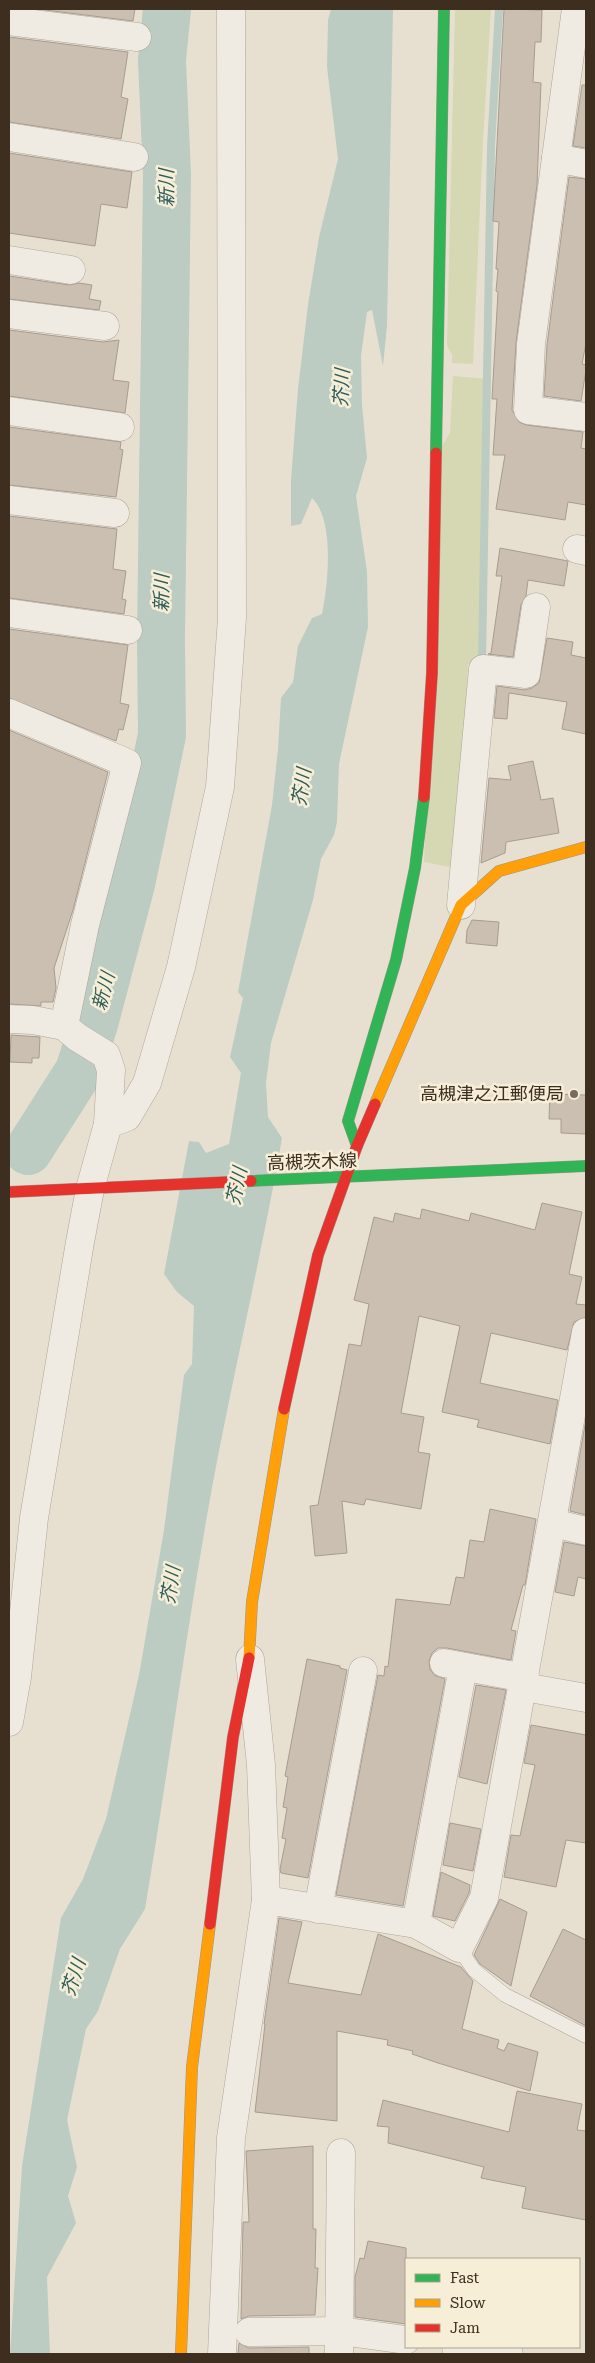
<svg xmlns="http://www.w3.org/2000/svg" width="595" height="2363" viewBox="0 0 595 2363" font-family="'Roboto Serif','Noto Sans JP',serif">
<rect width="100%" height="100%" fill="#e7e0d1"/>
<g fill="#d6d7b3">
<path d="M455,9H491L483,139L473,364L452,363V355L447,345Z"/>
<path d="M453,376L487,379L479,662L468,664L463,781L455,868L424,862L442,446L450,433Z"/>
</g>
<path fill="#bcccc2" d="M331,9H393L387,326L383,366L372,310L367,312L361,356L362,405L367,458L356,496L367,572L368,627L339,764L337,822L334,835L321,859L313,900L271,1043L266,1083L268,1117L282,1138C260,1265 229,1390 207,1516C184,1647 167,1779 145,1909L120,1949L98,2011L86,2029L67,2120L77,2167L68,2196L76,2223L47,2277L50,2354H10L22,2166L61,1918L83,1879L106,1819L139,1675L164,1530L184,1375L192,1364L194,1306L177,1292L164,1274L189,1141L199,1142L206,1153L229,1144L241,1073L230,1057L243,998L238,992L272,805L278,749L281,698L293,682L298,646L312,618L322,614C328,585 335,520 312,498L301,524L291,526V480L298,389L308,305L319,237L338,159L327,67L328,20Z"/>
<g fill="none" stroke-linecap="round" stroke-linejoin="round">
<path stroke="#bcccc2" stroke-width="8" d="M482,662L491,146L499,9"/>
<path stroke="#bcccc2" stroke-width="48" d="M28,1151L79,1071L94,1024L131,884L162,735L161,639L167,175L162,60L167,9"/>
</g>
<g fill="#cbbfb2" stroke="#a89c90">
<path d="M37,9H135L133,21Z"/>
<path d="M504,9L542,10L541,42H535L533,82L541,83L537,185L516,342L512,410L519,422L526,425L583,432L581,448L586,449V505L568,502L565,520L496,509L505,455H493L497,399H492L498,292L496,291L498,269H496L499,222L493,221Z"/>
<path d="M9,37L128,52L121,97L128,99L121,139L9,122Z"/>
<path d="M582,85H586V148L573,146Z"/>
<path d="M9,153L132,172L127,208L101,204L95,246L9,233Z"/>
<path d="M569,177L586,179V343L582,364L586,365V370L581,401L544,396L547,345Z"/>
<path d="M9,276L69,285L79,283L92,285L89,299L101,301L99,310L9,299Z"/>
<path d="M9,330L103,342L119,340L113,380L129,382L125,413L9,396Z"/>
<path d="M9,427L121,442L120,449L123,450L116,497L9,485Z"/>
<path d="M9,516L117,529L113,569L126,571L122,599L126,600L124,614L9,598Z"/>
<path d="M500,548L568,561L564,586L528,580L526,596L521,605L513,657L488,654L491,653L502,576H496Z"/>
<path d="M9,629L128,645L120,703L129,705L123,730L119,729L116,741L9,698Z"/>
<path d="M547,638L573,642L571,655L586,658V734L562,729L567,702L509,693L507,719L494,718L497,686L525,690L532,688L539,683Z"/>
<path d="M9,730L108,772L73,910L54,968L56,988L53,1002H41V1006L9,1004Z"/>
<path d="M533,761L541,800L553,798L559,833L506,842L505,853L481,863L489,778L511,780L508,766Z"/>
<path d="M472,920L499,922L497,946L466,943L467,930Z"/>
<path d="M11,1035L40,1037L39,1058H32V1063L10,1062Z"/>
<path d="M550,1094L586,1095V1134L561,1133V1119H549Z"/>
<path d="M542,1203L582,1212L569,1274L582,1277L576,1304L586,1305V1317L574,1322L567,1350L491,1333L480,1383L558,1400L550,1444L477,1427L479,1420L442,1412L460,1326L419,1316L401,1413L424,1417L418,1452L430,1454L421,1509L366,1499L364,1505L342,1501L347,1553L315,1556L310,1506L318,1505L349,1344L361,1346L369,1304L354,1300L374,1217L393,1222L395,1213L420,1219L422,1209L469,1221L471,1213L535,1230Z"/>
<path d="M586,1419V1515L570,1511Z"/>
<path d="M490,1509L536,1519L525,1585H523L511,1630L516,1631L511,1660L447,1648H438L432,1653L429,1661L430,1669L434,1675L445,1679L403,1906L336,1895L378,1675L384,1676L385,1666L388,1667L396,1599L450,1605L456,1577L464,1578L470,1540L484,1542Z"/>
<path d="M564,1542L586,1546V1579L578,1577L574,1596L555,1592Z"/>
<path d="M307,1659L340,1666V1668L347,1670L308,1878L281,1873L280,1869L286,1839L282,1838L287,1808L283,1807L288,1777L285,1776Z"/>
<path d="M476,1685L506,1690L487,1784L459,1777Z"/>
<path d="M531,1725L586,1735V1843L566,1840L556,1887L504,1877L511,1835L520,1836L535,1765L524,1763Z"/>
<path d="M450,1823L481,1829L473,1871L443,1865Z"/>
<path d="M441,1872L470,1885L469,1893L455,1921L433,1916Z"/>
<path d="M500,1899L527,1912L511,1986L480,1964L474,1955Z"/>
<path d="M279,1918L302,1922L288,1983L361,1995L378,1934L461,1967L473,1981L462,2029L499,2040L497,2048L504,2051L508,2043L538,2052L530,2091L438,2063L412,2054L413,2051L387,2045L388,2040L337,2031V2121L255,2112L265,2024H264Z"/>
<path d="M563,1929L586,1940V2026L530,1996Z"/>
<path d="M517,2091L582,2104L577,2130L586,2131V2220L522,2208L526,2187L481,2178L484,2167L388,2143L389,2127L377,2126L383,2100L509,2132Z"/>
<path d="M313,2146V2229H316L315,2268H318L315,2315L249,2316L241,2319L243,2222H249L246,2151Z"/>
<path d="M368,2241L406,2248V2324L355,2317V2277L360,2258L364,2259Z"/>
<path d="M239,2343L249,2348L309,2347V2354H238Z"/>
</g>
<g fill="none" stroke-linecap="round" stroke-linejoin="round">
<defs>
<path id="lane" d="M459,1948L474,1970L505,1995L586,2036"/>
<g id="street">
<path d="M576,9L531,344L528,410L586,417"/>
<path d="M9,21L137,37"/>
<path d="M9,137L134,157"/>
<path d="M556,158L586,164"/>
<path d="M9,260L71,270"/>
<path d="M9,314L105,326"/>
<path d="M9,411L120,427"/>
<path d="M9,500L115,513"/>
<path d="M577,549L586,551"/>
<path d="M9,613L128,630"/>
<path d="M9,713L127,763L85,925L64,1026"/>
<path d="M461,905L483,669L526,674L536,607"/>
<path d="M9,1019L33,1020L64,1026L77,1037L106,1055L111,1070L108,1124L90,1189L80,1242L34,1518L17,1677L9,1722"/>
<path d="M108,1124L127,1117L147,1083L181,967L220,787L232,618L231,9"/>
<path d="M553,1523L586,1531"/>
<path d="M444,1663L525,1678"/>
<path d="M524,1687L586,1698"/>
<path d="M266,1900L416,1924L459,1948L484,1898L586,1332"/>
<path d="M318,1909L363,1671"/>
<path d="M416,1924L463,1667"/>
<path d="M249,2332L341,2331L406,2340"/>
<path d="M456,2347L509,2354"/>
<path d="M222,2354L231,2138L266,1900L261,1765L250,1659"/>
<path d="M339,2354L341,2153"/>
</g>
<g id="fast">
<path d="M436,453L444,9"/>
<path d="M357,1146L348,1121L396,960L415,868L424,797"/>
<path d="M251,1181L586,1166"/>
</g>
<g id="slow">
<path d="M375,1104L461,905L499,871L586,847"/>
<path d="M249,1658L252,1602L284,1409"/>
<path d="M181,2354L192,2067L210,1924"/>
</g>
<g id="jam">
<path d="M424,797L432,673L436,453"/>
<path d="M9,1192L251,1181"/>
<path d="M284,1409L318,1255L357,1146L375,1104"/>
<path d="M210,1924L233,1737L249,1658"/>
</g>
</defs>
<use href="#lane" stroke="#ada599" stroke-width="15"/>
<use href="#street" stroke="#ada599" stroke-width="29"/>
<use href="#fast" stroke="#9c958a" stroke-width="12"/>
<use href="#slow" stroke="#9c958a" stroke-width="12"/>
<use href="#jam" stroke="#9c958a" stroke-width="12"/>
<use href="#lane" stroke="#efebe3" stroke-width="14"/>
<use href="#street" stroke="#efebe3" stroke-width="28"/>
<use href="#fast" stroke="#30b455" stroke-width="11"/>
<use href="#slow" stroke="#ff9f0a" stroke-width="11"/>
<use href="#jam" stroke="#e5322d" stroke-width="11"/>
</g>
<circle fill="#786c5e" stroke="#f7eed8" stroke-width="2" cx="574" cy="1094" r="5"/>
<g text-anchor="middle" stroke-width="5" stroke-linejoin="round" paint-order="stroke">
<g font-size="18" fill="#3d2e20" stroke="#f7eed8" text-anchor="end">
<text x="564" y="1100">高槻津之江郵便局</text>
</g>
<g font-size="18" fill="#3d2e20" stroke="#f7eed8">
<text transform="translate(312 1162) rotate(-2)" y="6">高槻茨木線</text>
</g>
<g font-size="19" font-style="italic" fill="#2f5d5a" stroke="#f7eed8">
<text transform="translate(166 188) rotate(-90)" y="7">新川</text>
<text transform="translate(341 388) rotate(-87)" y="7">芥川</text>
<text transform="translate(161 593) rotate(-89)" y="7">新川</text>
<text transform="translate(301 787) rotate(-82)" y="7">芥川</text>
<text transform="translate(103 991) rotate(-75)" y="7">新川</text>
<text transform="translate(236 1186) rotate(-78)" y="7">芥川</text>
<text transform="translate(170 1585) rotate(-81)" y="7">芥川</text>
<text transform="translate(73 1977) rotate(-72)" y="7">芥川</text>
</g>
</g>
<rect width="595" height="2363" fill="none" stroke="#3d2e20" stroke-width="20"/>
<rect x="405" y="2258" width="175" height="90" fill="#f7eed8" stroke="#ada18e"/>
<rect x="415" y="2274" width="25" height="8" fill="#30b455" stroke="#ada18e"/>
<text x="450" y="2283" font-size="15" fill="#3d2e20">Fast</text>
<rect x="415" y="2299" width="25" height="8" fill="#ff9f0a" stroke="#ada18e"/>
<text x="450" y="2308" font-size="15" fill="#3d2e20">Slow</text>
<rect x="415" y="2324" width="25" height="8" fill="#e5322d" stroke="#ada18e"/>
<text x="450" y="2333" font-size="15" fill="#3d2e20">Jam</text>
</svg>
